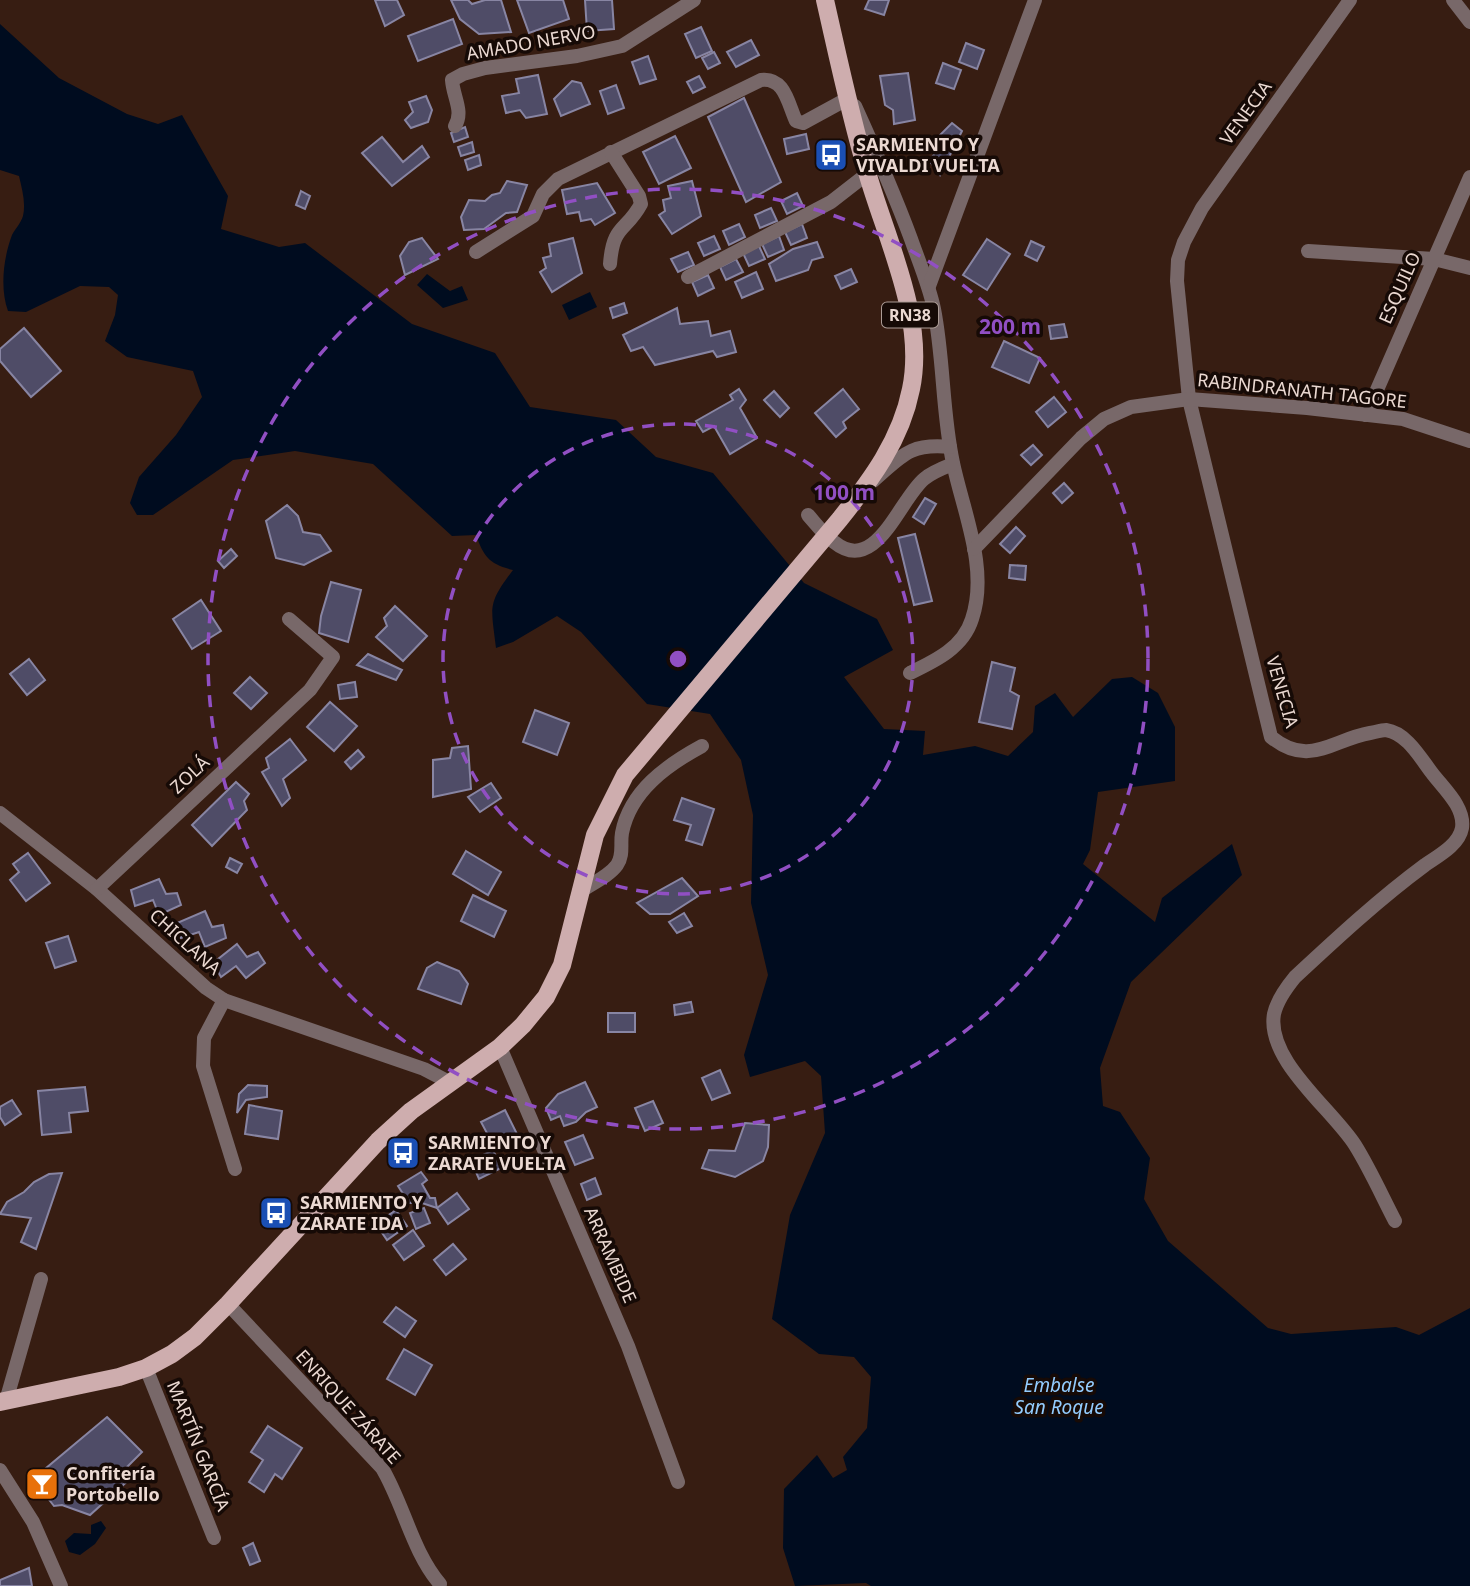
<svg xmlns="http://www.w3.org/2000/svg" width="1470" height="1586" viewBox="0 0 1470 1586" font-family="'Noto Sans',sans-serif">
<rect width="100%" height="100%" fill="#371d12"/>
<g fill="#000c1f">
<path d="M0,24L59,78L127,114L158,124L182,115L228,196L221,229L279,247L305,243L412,324L495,353L530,407L616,420L656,457L713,473L804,583L877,619L893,650L844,677L884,729L925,731L923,755L975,746L1008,756L1033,732L1035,706L1055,693L1073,717L1112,679L1132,677L1158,693L1175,727V781L1098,792L1090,850L1083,864L1155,922L1162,898L1232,844L1242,875L1131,982L1100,1068L1103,1106L1120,1112L1150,1158L1144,1199L1168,1241L1268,1328L1291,1334L1396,1327L1419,1335L1470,1308V1586H871L866,1583L795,1586L783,1548L784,1489L817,1455L833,1478L847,1470L843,1457L867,1428L871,1377L854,1357L819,1354L772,1319L790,1215L825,1133L821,1076L805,1061L750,1077L744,1055L768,975L751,903L753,815L741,760L710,714L647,704L581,632L557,616L513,642L496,648C491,606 487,604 513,570C489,564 484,557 476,535L452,536L373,464L295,451L233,460L153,515H137L130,503L139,477L176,435L202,397L193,371L127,357L105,341L115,315L118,295L109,287L80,286L26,312L8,311C0,289 3,259 12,235C15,229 21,223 23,216C26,203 22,189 19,176L0,170Z"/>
<path d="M427,274L450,291L462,286L468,300L443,308L417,285Z"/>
<path d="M590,292L597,307L569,320L562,305Z"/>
<path d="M101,1521L106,1528L95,1544L80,1555L69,1552L65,1541L74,1533L91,1534V1525Z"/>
</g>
<g fill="#4f4c67" stroke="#8885a3" stroke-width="2">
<path d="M375,0H397L404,15L385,26Z"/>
<path d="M451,0H468L472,4L485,0H501L511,32L479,34L460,19Z"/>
<path d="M517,0H563L569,19L529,33Z"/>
<path d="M585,0H612L614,29L587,31Z"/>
<path d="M869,0H889L884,15L865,9Z"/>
<path d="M453,19L462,44L418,61L408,36Z"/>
<path d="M701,27L712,51L696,58L685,34Z"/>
<path d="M751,40L759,55L736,67L727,52Z"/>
<path d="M966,43L984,50L977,69L959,62Z"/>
<path d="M714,52L720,63L708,69L702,58Z"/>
<path d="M648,56L656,79L640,84L632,62Z"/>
<path d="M943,63L961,70L954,89L936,83Z"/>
<path d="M908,73L915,120L894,124L893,110L885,105L880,76Z"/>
<path d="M538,75L547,114L526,118L520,110L506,113L502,96L519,93L516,79Z"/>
<path d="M699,76L705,87L693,93L687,82Z"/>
<path d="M572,81L581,83L590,104L561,116L554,99Z"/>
<path d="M616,85L624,108L608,114L600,91Z"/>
<path d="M426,96L432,110L428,122L411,128L405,120L413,112L409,102Z"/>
<path d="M744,98L781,182L746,202L708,117Z"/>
<path d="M952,123L962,131L940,175L929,160L934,155L932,143Z"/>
<path d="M465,127L468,137L454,142L451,133Z"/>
<path d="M806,134L809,149L787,154L784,139Z"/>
<path d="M675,136L691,168L659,184L643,152Z"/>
<path d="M382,137L403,162L422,146L429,157L392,186L362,153Z"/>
<path d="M472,142L474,152L461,156L458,147Z"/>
<path d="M479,155L481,165L468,170L465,160Z"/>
<path d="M507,181L527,185L517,212L506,213L484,229L464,230L461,217L469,200L485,201L492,195L500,193Z"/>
<path d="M692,181L701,216L672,234L659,215L665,211L663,200L671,198L668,186Z"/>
<path d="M597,183L615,213L595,225L591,219L581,221L579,212L567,214L562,190Z"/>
<path d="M301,191L310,196L305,209L296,205Z"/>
<path d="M797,193L803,206L787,214L781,201Z"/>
<path d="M771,208L777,221L760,228L755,215Z"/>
<path d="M739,224L745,237L729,245L723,231Z"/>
<path d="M802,224L807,238L791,245L785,232Z"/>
<path d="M714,236L720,249L704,256L698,243Z"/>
<path d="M779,236L784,250L768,257L762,244Z"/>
<path d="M422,238L438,259L405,275L400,256L409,242Z"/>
<path d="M573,238L582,273L552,292L540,272L546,268L543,258L551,256L549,244Z"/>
<path d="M987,239L1010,254L987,290L963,275Z"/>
<path d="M1031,241L1044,247L1037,261L1025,255Z"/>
<path d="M817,242L823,257L812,260L808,270L776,281L769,264L793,249Z"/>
<path d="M759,246L765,259L749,266L743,253Z"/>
<path d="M688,252L694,265L678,272L671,259Z"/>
<path d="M736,259L743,272L726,280L720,267Z"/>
<path d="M851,269L857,282L841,289L835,276Z"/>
<path d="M756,272L763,289L742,298L735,282Z"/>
<path d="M708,275L714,288L698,296L692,282Z"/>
<path d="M624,303L627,313L613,318L610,308Z"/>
<path d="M677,308L680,324L708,321L711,336L730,331L736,352L717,357L713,351L655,365L643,347L631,351L623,335Z"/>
<path d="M1064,324L1067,337L1051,339L1049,326Z"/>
<path d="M24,328L61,371L31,397L0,361V349Z"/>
<path d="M1004,341L1040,358L1029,383L992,367Z"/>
<path d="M739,389L746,400L740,408L757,438L730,454L714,426L703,432L696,421L733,400L730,395Z"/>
<path d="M843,389L859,409L843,422L846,428L836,437L815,413Z"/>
<path d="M774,391L789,408L780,417L764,400Z"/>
<path d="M1054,397L1066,412L1048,427L1036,412Z"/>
<path d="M1033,445L1042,455L1031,465L1021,455Z"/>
<path d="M1064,483L1073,493L1062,503L1053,493Z"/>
<path d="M925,498L936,504L924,524L913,517Z"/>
<path d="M287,505L298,516L303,532L320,535L331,551L304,565L276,558L266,521Z"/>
<path d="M1016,527L1025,536L1010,553L1000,544Z"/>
<path d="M915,534L932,601L914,605L898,538Z"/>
<path d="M231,549L237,556L224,568L218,561Z"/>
<path d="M1010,565L1026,566L1025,580L1009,578Z"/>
<path d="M331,582L361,590L348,642L319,633L321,616Z"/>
<path d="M201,600L221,631L192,649L173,619Z"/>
<path d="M395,606L427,636L403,661L376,637L387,626L384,618Z"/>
<path d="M368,654L402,670L396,680L357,665Z"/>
<path d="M29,659L45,680L27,695L10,674Z"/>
<path d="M992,662L1015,668L1010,691L1019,696L1012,729L979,722Z"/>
<path d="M250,677L267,693L251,709L234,693Z"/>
<path d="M355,682L357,697L340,699L338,685Z"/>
<path d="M330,702L357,726L334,751L307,727Z"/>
<path d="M535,710L569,723L557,755L523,742Z"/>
<path d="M290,739L306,760L283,779L290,798L282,806L262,772L269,768L266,758Z"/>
<path d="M468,746L471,789L433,797V760L450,758L452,748Z"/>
<path d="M358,750L364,757L351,769L345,762Z"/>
<path d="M236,782L249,794L244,801L247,810L212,846L192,825Z"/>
<path d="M491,783L501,798L480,812L468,797Z"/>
<path d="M682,798L714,809L702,845L686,840L691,825L674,820Z"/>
<path d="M466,851L501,872L488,895L453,874Z"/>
<path d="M28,853L50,883L26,901L10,880L19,872L13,864Z"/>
<path d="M230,858L242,864L237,873L226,867Z"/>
<path d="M682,878L698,896L670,914H650L637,903Z"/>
<path d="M159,879L166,894L177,893L181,905L159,915L153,900L135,906L131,890Z"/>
<path d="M473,895L506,911L494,937L461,921Z"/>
<path d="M205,911L212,927L223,925L226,938L205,947L199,932L181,938L177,923Z"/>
<path d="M684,913L692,926L677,933L669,922Z"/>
<path d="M68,936L76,961L55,968L46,943Z"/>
<path d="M237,944L247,957L258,952L265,963L246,978L236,966L221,977L213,963Z"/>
<path d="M437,962L459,971L468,984L461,1004L418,989L427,968Z"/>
<path d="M691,1002L693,1012L675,1015L674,1005Z"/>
<rect x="608" y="1013" width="27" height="19"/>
<path d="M720,1070L730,1093L712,1100L702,1078Z"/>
<path d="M585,1082L597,1107L586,1112L576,1122L564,1126L560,1116L551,1120L546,1108L558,1094Z"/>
<path d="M248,1085L267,1086V1097L246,1100L237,1113L239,1094Z"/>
<path d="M85,1087L88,1111L69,1113L71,1132L42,1135L38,1091Z"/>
<path d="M12,1100L21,1114L5,1125L0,1117V1107Z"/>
<path d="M653,1101L663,1123L645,1131L635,1108Z"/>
<path d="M249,1105L282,1111L278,1139L245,1134Z"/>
<path d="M505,1110L519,1138L496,1150L481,1122Z"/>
<path d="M745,1123L769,1125L768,1147L763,1161L735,1177L702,1168L709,1150L735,1151Z"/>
<path d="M583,1135L593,1158L575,1165L565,1142Z"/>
<path d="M493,1150L501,1168L479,1179L471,1161Z"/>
<path d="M421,1172L427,1180L422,1184L430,1198H435L437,1208L422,1203H409L398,1186Z"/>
<path d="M62,1173L36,1249L21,1242L31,1218L0,1214L7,1202L24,1192L34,1182L49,1174Z"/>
<path d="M595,1178L601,1194L587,1200L581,1184Z"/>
<path d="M457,1193L469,1209L448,1224L437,1208Z"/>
<path d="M424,1208L430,1223L416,1229L410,1213Z"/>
<path d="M396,1210L407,1226L387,1240L376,1224Z"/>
<path d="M413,1230L424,1246L404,1260L393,1245Z"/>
<path d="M453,1244L466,1259L446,1275L434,1260Z"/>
<path d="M396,1307L416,1321L405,1337L384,1322Z"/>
<path d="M404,1349L432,1365L415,1395L387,1379Z"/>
<path d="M107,1417L142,1452L127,1467L132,1477L90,1515L62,1505L54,1506L33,1479Z"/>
<path d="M268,1426L302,1448L282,1479L275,1474L264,1492L249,1482L263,1460L251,1452Z"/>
<path d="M253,1543L260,1561L250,1565L243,1548Z"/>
<path d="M29,1568L32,1586H0V1580Z"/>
</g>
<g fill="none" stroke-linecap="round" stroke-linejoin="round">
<g stroke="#786869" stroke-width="14">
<path d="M1350,0L1202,208L1184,242L1178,260L1177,281L1189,399L1271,737C1309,768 1331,740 1370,733C1375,732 1382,730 1386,730C1407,733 1421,759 1432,773C1444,789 1465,807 1462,828C1459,845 1438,856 1425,865C1379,899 1337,938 1295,977C1286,988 1277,1000 1274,1014C1266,1060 1332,1109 1355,1145C1370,1169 1382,1196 1395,1221"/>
<path d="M1453,0L1470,22"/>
<path d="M855,106C875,150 894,193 911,239C919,262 929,285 934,309C944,360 942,412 953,463C963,511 989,569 972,619C963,648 935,661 910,673"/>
<path d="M455,126C464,111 453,97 452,80L463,74L485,68L577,56L622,46L694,0"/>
<path d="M1308,251L1434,259L1470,268"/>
<path d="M476,252L533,216L543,194L558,179L761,80C785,77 788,104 796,121L803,123L847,99"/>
<path d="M610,264C613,224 626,232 641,204L639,196L611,152"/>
<path d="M688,277L831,202L867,174"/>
<path d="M929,286L1035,0"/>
<path d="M1366,415L1470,177"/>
<path d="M873,481C902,456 909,443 950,447"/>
<path d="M808,515C816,524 824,535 834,542C876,576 899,500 924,479C932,472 943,468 953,464"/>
<path d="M974,549L1081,438L1104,419L1131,407L1189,399L1307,408L1403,419L1470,441"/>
<path d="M0,813L97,889L206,988L224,1000L424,1069L449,1082"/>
<path d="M97,889L310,690L333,657L289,619"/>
<path d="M581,891C593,883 609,876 617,865C624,855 620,844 622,833C630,791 667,765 702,746"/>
<path d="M224,1000L204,1038L203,1066L235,1169"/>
<path d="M500,1047L628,1346L678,1482"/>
<path d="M228,1304L382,1468C404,1505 412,1551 440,1584"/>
<path d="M146,1368L214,1538"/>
<path d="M6,1401L41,1279"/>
<path d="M0,1470L33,1522L61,1586"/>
</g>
<path stroke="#ceadae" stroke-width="18" d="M0,1402L119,1377L146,1368L172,1354L195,1337L228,1304L378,1141L411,1111L500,1047L523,1025L546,997L562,965L595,835L625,775L840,519C871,480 901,440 911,389C926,318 886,239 867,172C850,115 838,57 825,0"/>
</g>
<g fill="none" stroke="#914fc3" stroke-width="3.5" stroke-dasharray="12 9">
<circle cx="678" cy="659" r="235"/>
<circle cx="678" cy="659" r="470"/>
</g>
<defs>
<symbol id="bus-square" viewBox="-11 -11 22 22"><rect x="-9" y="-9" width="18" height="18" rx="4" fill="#1a4fb4" stroke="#160a06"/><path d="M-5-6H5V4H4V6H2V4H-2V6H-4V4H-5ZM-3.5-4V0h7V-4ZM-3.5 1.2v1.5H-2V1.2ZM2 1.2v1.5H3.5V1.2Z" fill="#fff"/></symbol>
<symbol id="bar-square" viewBox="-11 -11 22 22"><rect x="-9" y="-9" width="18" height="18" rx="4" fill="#e8710a" stroke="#160a06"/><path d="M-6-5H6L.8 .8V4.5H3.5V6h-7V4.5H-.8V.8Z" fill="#fff"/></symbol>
</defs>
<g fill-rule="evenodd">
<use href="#bus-square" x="812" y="136" width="38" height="38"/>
<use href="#bus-square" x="384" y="1134" width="38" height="38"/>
<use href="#bus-square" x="257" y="1194" width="38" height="38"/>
<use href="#bar-square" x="23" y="1465" width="38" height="38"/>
</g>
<g text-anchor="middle" stroke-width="7" stroke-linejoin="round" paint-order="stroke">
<rect fill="#160a06" stroke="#ab9b95" stroke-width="2" x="882" y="302.5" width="56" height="25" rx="5"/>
<g font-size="16" font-weight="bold" fill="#ebd9d2">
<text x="910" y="321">RN38</text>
</g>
<g font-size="18" fill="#ebd9d2" stroke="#160a06">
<text transform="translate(531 43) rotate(-10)" y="6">AMADO NERVO</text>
<text transform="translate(1246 113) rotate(-54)" y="6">VENECIA</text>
<text transform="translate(1400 288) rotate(-66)" y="6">ESQUILO</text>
<text transform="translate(1302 391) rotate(6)" y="6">RABINDRANATH TAGORE</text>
<text transform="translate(1282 692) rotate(74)" y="6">VENECIA</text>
<text transform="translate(190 775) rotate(-43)" y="6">ZOLÁ</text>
<text transform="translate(185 942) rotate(42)" y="6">CHICLANA</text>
<text transform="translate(610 1255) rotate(66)" y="6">ARRAMBIDE</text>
<text transform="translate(348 1407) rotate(48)" y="6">ENRIQUE ZÁRATE</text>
<text transform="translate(198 1446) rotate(68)" y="6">MARTÍN GARCÍA</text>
</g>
<g font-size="18" font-weight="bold" fill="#ebd9d2" stroke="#160a06" text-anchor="start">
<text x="856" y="151">SARMIENTO Y<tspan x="856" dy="21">VIVALDI VUELTA</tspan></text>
<text x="428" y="1149">SARMIENTO Y<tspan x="428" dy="21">ZARATE VUELTA</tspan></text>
<text x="300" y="1209">SARMIENTO Y<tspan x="300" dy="21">ZARATE IDA</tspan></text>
<text x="66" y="1480">Confitería<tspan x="66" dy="21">Portobello</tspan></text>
</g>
<g font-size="19" font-style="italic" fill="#93ccfe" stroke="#160a06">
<text x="1059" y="1392">Embalse<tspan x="1059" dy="22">San Roque</tspan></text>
</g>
</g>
<circle cx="678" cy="659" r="10" fill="#914fc3" stroke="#160a06" stroke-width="3.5"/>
<g font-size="21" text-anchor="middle" font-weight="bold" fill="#914fc3" stroke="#160a06" stroke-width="7" stroke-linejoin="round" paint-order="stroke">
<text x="1010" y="334">200 m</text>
<text x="844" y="500">100 m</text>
</g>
</svg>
